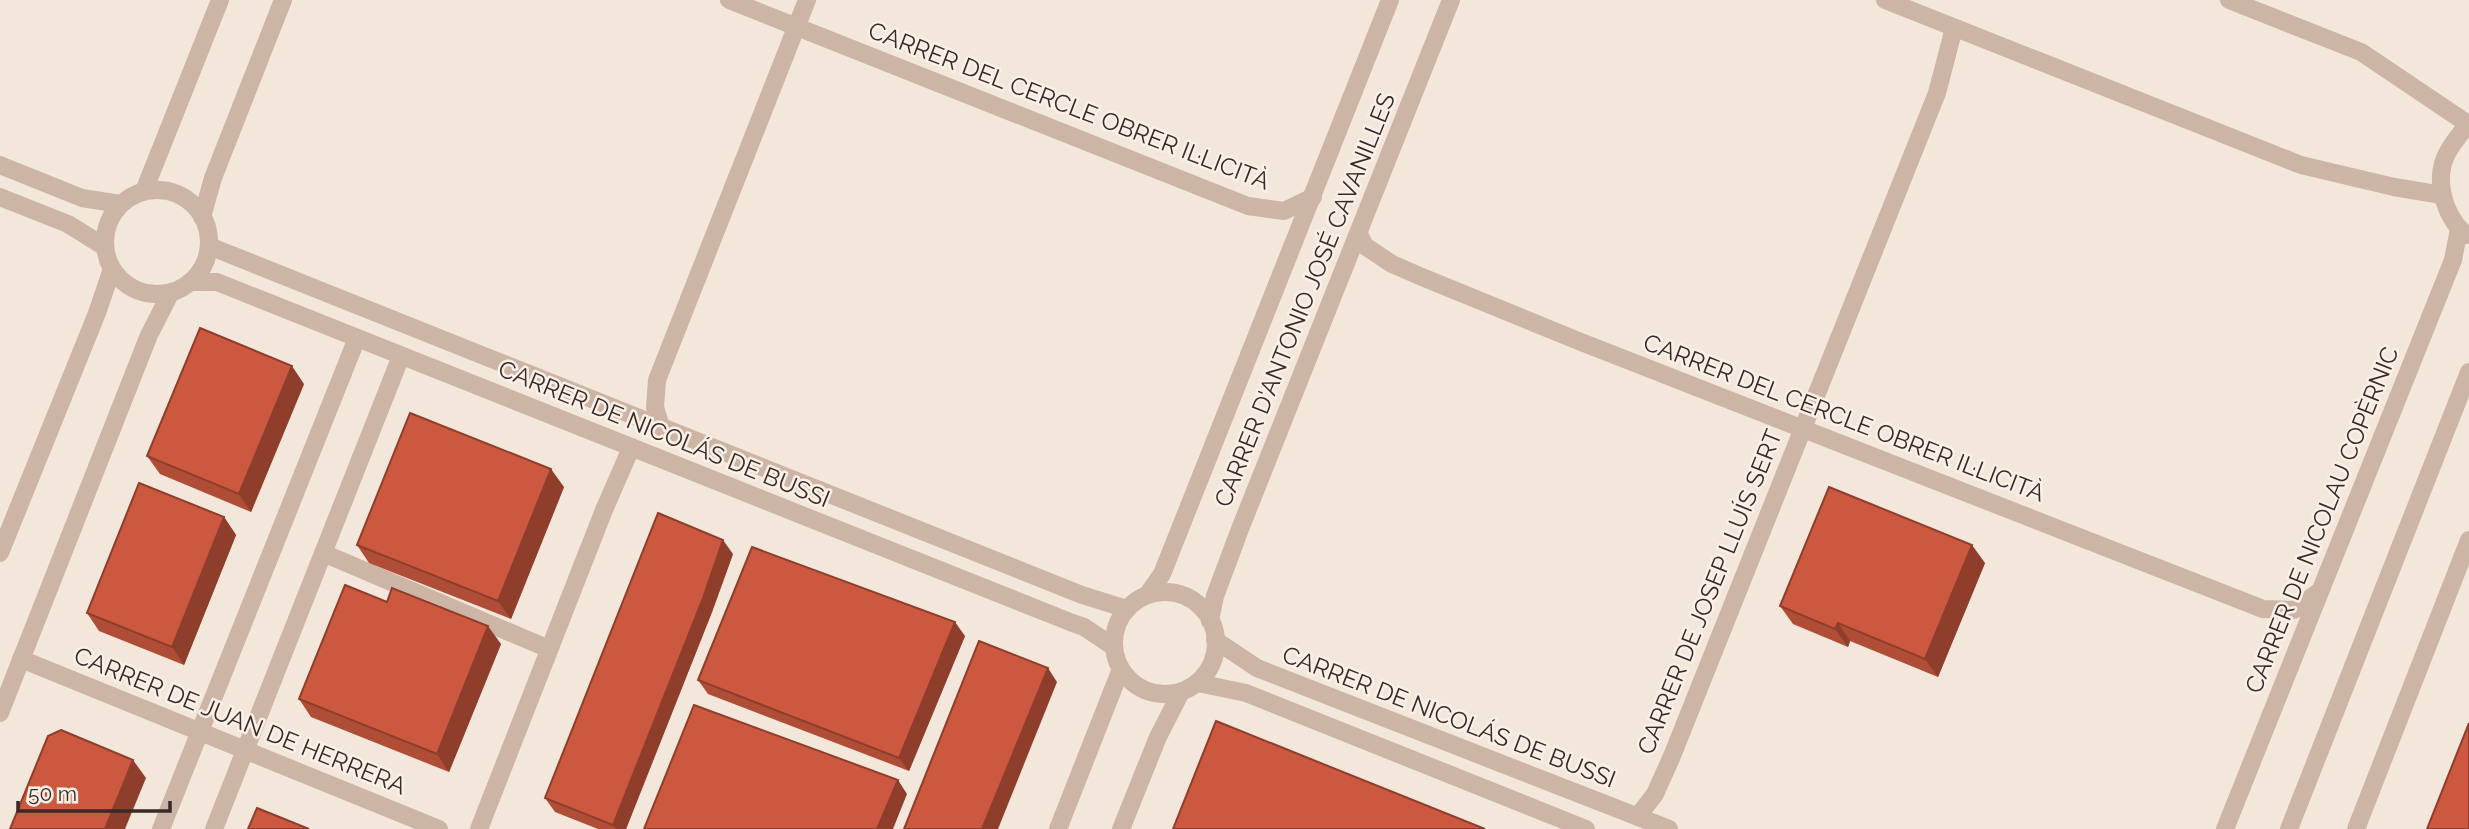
<svg xmlns="http://www.w3.org/2000/svg" width="2469" height="829" viewBox="0 0 2469 829" font-family="Raleway,sans-serif">
<rect width="100%" height="100%" fill="#f3e6da"/>
<g fill="none" stroke-linecap="round" stroke-linejoin="round">
<g stroke="#ccb5a5" stroke-width="18">
<path d="M729,0L1248,206L1284,211L1313,197"/>
<path d="M1885,0L2301,165L2394,187L2442,195"/>
<path d="M2229,0L2361,52L2468,124"/>
<path d="M0,165L82,198L120,204"/>
<circle cx="157" cy="242" r="52"/>
<path d="M144,191L220,0"/>
<path d="M0,197L68,224L105,247"/>
<path d="M202,217L213,178L283,0"/>
<path d="M1359,234L1365,246L1392,264L1422,277L1581,342L2263,609L2294,610L2320,591"/>
<path d="M2466,235C2444,216 2432,177 2449,150C2454,141 2462,132 2469,123"/>
<path d="M209,246L1082,595L1127,609"/>
<path d="M191,282H217L237,290L1070,622L1084,627L1114,647"/>
<path d="M661,427L655,407L657,380L807,0"/>
<path d="M0,553L97,313L112,269"/>
<path d="M323,553L549,649"/>
<circle cx="1165" cy="643" r="51"/>
<path d="M1148,594L1162,574L1390,0"/>
<path d="M1210,621L1215,596L1240,529L1451,0"/>
<path d="M1215,640L1257,668L1669,829"/>
<path d="M21,659L439,829"/>
<path d="M1198,683L1246,693L1586,829"/>
<path d="M0,713L149,335L171,292"/>
<path d="M1638,816L1655,794L1672,756L1937,93L1954,28"/>
<path d="M161,829L357,338"/>
<path d="M214,829L401,356"/>
<path d="M479,829L604,510L631,448"/>
<path d="M1058,829L1121,669"/>
<path d="M1121,829L1158,737L1181,692"/>
<path d="M2225,829L2453,260L2459,229"/>
<path d="M2289,829L2469,372"/>
<path d="M2356,829L2469,540"/>
</g>
</g>
<g fill="#af4d36">
<path d="M304,384L251,512L160,474L147,456Z"/>
<path d="M564,487L511,619L369,563L357,545Z"/>
<path d="M224,517L236,535L184,665L99,631L87,613Z"/>
<path d="M733,554L712,612L626,829H598L555,812L545,798Z"/>
<path d="M1985,563L1938,677L1850,641L1848,647L1793,624L1780,606Z"/>
<path d="M387,602L501,644L449,772L311,717L299,699Z"/>
<path d="M965,636L909,771L708,694L698,680Z"/>
</g>
<g fill="#8f3e2c">
<path d="M292,366L304,384L251,512L239,494Z"/>
<path d="M551,469L564,487L511,619L498,601Z"/>
<path d="M224,517L236,535L184,665L172,647Z"/>
<path d="M723,540L733,554L712,612L626,829H616L613,825Z"/>
<path d="M1972,545L1985,563L1938,677L1925,659Z"/>
<path d="M955,622L965,636L909,771L899,758Z"/>
<path d="M1838,623L1850,641L1848,647L1835,629Z"/>
<path d="M488,626L501,644L449,772L437,754Z"/>
<path d="M1048,668L1057,682L998,829H982Z"/>
<path d="M133,760L146,778L125,829H105Z"/>
<path d="M898,780L907,794L893,829H877Z"/>
</g>
<g fill="#cc593f" stroke="#8f3e2c" stroke-width="2">
<path d="M200,328L292,366L239,494L147,456Z"/>
<path d="M410,413L551,469L498,601L357,545Z"/>
<path d="M139,483L224,517L172,647L87,613Z"/>
<path d="M1829,487L1972,545L1925,659L1838,623L1835,629L1780,606Z"/>
<path d="M658,513L723,540L703,598L613,825L545,798Z"/>
<path d="M752,547L955,622L899,758L698,680Z"/>
<path d="M345,585L387,602L392,588L488,626L437,754L299,699Z"/>
<path d="M979,641L1048,668L982,829H904Z"/>
<path d="M694,705L898,780L877,829H644Z"/>
<path d="M1216,721L1485,829H1173Z"/>
<path d="M2469,723V829H2427Z"/>
<path d="M61,730L133,760L105,829H10L48,736Z"/>
<path d="M257,808L309,829H248Z"/>
</g>
<g text-anchor="middle" stroke-width="5" stroke-linejoin="round" paint-order="stroke">
<g font-size="24" fill="#372b27" stroke="#faf0e7">
<text transform="translate(1069 106) rotate(21)" y="8">CARRER DEL CERCLE OBRER IL·LICITÀ</text>
<text transform="translate(1305 300) rotate(-68)" y="8">CARRER D'ANTONIO JOSÉ CAVANILLES</text>
<text transform="translate(1844 418) rotate(21)" y="8">CARRER DEL CERCLE OBRER IL·LICITÀ</text>
<text transform="translate(664 434) rotate(22)" y="8">CARRER DE NICOLÁS DE BUSSI</text>
<text transform="translate(2322 520) rotate(-68)" y="8">CARRER DE NICOLAU COPÈRNIC</text>
<text transform="translate(1710 592) rotate(-68)" y="8">CARRER DE JOSEP LLUÍS SERT</text>
<text transform="translate(1449 717) rotate(21)" y="8">CARRER DE NICOLÁS DE BUSSI</text>
<text transform="translate(240 721) rotate(22)" y="8">CARRER DE JUAN DE HERRERA</text>
</g>
</g>
<path d="M18 801v10h152v-10" fill="none" stroke="#372b27" stroke-width="3.5"/>
<text x="28" y="801" font-size="21" fill="#372b27" stroke="#faf0e7" stroke-width="5" paint-order="stroke">50 m</text>
</svg>
